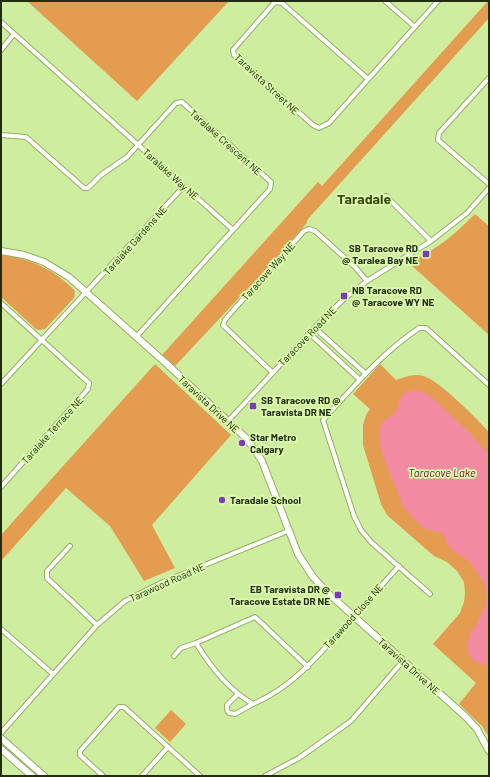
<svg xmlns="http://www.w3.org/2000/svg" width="490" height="777" viewBox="0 0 490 777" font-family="Barlow,sans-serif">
<rect width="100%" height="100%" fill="#cfed9f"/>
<g fill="#e39c50">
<path d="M27,1H229L137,101Z"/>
<path d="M488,1L489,18L308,219L306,224L268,267L175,366L162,355L318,182L322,186Z"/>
<path d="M475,214L489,226V335L411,265C417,257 424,255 432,250C448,240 462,227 475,214Z"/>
<path d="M1,255C29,257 56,271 75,291L74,298L45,329L39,330L36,329L1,297Z"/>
<path d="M155,364L231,435L152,525L175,568L144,581L110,526L66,488L1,561V535Z"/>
<path d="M380,364L396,380C405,377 414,373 423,376C438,379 478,420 489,432V737L482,726L459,704L476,683L433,644L460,613L464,602L465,593L464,582L457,571L447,562L434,556L387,515L381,504L363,445V425L366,415L370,409L353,394Z"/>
<path d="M171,710L186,724L170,742L155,728Z"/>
</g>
<path fill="#f28aa2" d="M417,390L423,392L432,397L471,434L489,455V665L480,664L473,660L468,652L467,646L470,633L476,626L485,605L487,597L484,583L470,562L450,548L443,534L422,527L402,505V502C396,486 374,443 380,427C384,418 394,416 397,409C402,396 400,392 417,390Z"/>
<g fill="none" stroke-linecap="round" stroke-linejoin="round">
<defs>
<g id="street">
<path d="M385,1L415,27"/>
<path d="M1,22L232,229"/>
<path d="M1,50L14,34"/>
<path d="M489,78L439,133L438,140L489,184"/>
<path d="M368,79L282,3L275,2L233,50L234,55L313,125L319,128L329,123L438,1"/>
<path d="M1,135L26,137L84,188H88L101,175L127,157L176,103L182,102L271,182L270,189L136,337"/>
<path d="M386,196L431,241"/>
<path d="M1,303L89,383L88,389L1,487"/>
<path d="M315,328L365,373"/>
<path d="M309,333L359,379"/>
<path d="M272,372L226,328L223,325L225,320L229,315L304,231L309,229L315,231L355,267L367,281"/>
<path d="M1,384L184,186"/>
<path d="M228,421L319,323L344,299L367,281L431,241L467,213L489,188"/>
<path d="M70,546L47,571V578L97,625"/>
<path d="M430,594L371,542L361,530L354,516L323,420C354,386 381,354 419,328H426L489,385"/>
<path d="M1,629L53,674"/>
<path d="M174,656L181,648L196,643"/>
<path d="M308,667L255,617L196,643C210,666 229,690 253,704C292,687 315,659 343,628C362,607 380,587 399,566"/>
<path d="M238,694L227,705V710L229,713L235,714L253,704"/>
<path d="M1,733L97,625L125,601L163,582L288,531"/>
<path d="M103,776L80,755V751L119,707H124L200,776"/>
<path d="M142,776L168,747"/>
<path d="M265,776L299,758L351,721L403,661"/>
</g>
<g id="secondary">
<path d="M1,251L24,255L44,262L69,277L168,365L247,439L262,461L298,554L313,577L329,594L466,717L477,729L489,751"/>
<path d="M1,738L44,776"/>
<path d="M1,749L32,776"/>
</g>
</defs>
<use href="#street" stroke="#94b064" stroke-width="6"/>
<use href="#secondary" stroke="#94b064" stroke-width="8"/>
<use href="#street" stroke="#fff" stroke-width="4"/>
<use href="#secondary" stroke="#fff" stroke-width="6"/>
</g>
<g fill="#7c3db2" stroke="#dcfbac" stroke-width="1.5">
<rect x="422" y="250" width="8" height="8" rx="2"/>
<rect x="340" y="292" width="8" height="8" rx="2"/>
<rect x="249" y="402" width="8" height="8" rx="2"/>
<circle cx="242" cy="443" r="4"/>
<circle cx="222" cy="500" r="4"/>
<rect x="334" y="591" width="8" height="8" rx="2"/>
</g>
<g text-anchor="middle" stroke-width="3.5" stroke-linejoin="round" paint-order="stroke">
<g font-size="10" fill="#222d0d" stroke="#dcfbac">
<text transform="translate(267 84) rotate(43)" y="4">Taravista Street NE</text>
<text transform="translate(226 142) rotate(42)" y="4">Taralake Crescent NE</text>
<text transform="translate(171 174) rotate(42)" y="4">Taralake Way NE</text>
<text transform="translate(135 240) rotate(-48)" y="4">Taralake Gardens NE</text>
<text transform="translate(268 271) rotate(-48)" y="4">Taracove Way NE</text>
<text transform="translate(307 336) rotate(-46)" y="4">Taracove Road NE</text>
<text transform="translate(209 404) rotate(43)" y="4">Taravista Drive NE</text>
<text transform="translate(52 430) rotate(-48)" y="4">Taralake Terrace NE</text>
<text transform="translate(167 582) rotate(-24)" y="4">Tarawood Road NE</text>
<text transform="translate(353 616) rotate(-48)" y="4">Tarawood Close NE</text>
<text transform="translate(409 666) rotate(42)" y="4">Taravista Drive NE</text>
</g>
<g font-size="10" font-weight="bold" fill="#222d0d" stroke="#dcfbac" text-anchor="start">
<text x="418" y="252" text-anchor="end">SB Taracove RD<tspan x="418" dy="12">@ Taralea Bay NE</tspan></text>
<text x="352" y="294">NB Taracove RD<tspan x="352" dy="12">@ Taracove WY NE</tspan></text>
<text x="261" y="404">SB Taracove RD @<tspan x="261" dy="12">Taravista DR NE</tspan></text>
<text x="250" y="441">Star Metro<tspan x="250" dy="12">Calgary</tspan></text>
<text x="230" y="504">Taradale School</text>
<text x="330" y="593" text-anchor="end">EB Taravista DR @<tspan x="330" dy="12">Taracove Estate DR NE</tspan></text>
</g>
<g font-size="11" font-style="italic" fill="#6c0e30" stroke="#dcfbac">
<text x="442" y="477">Taracove Lake</text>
</g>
<g font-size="14" font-weight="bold" fill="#384b10" stroke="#dcfbac">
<text x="364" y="204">Taradale</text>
</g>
</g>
<rect width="490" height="777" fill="none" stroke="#222d0d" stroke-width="4"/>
</svg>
